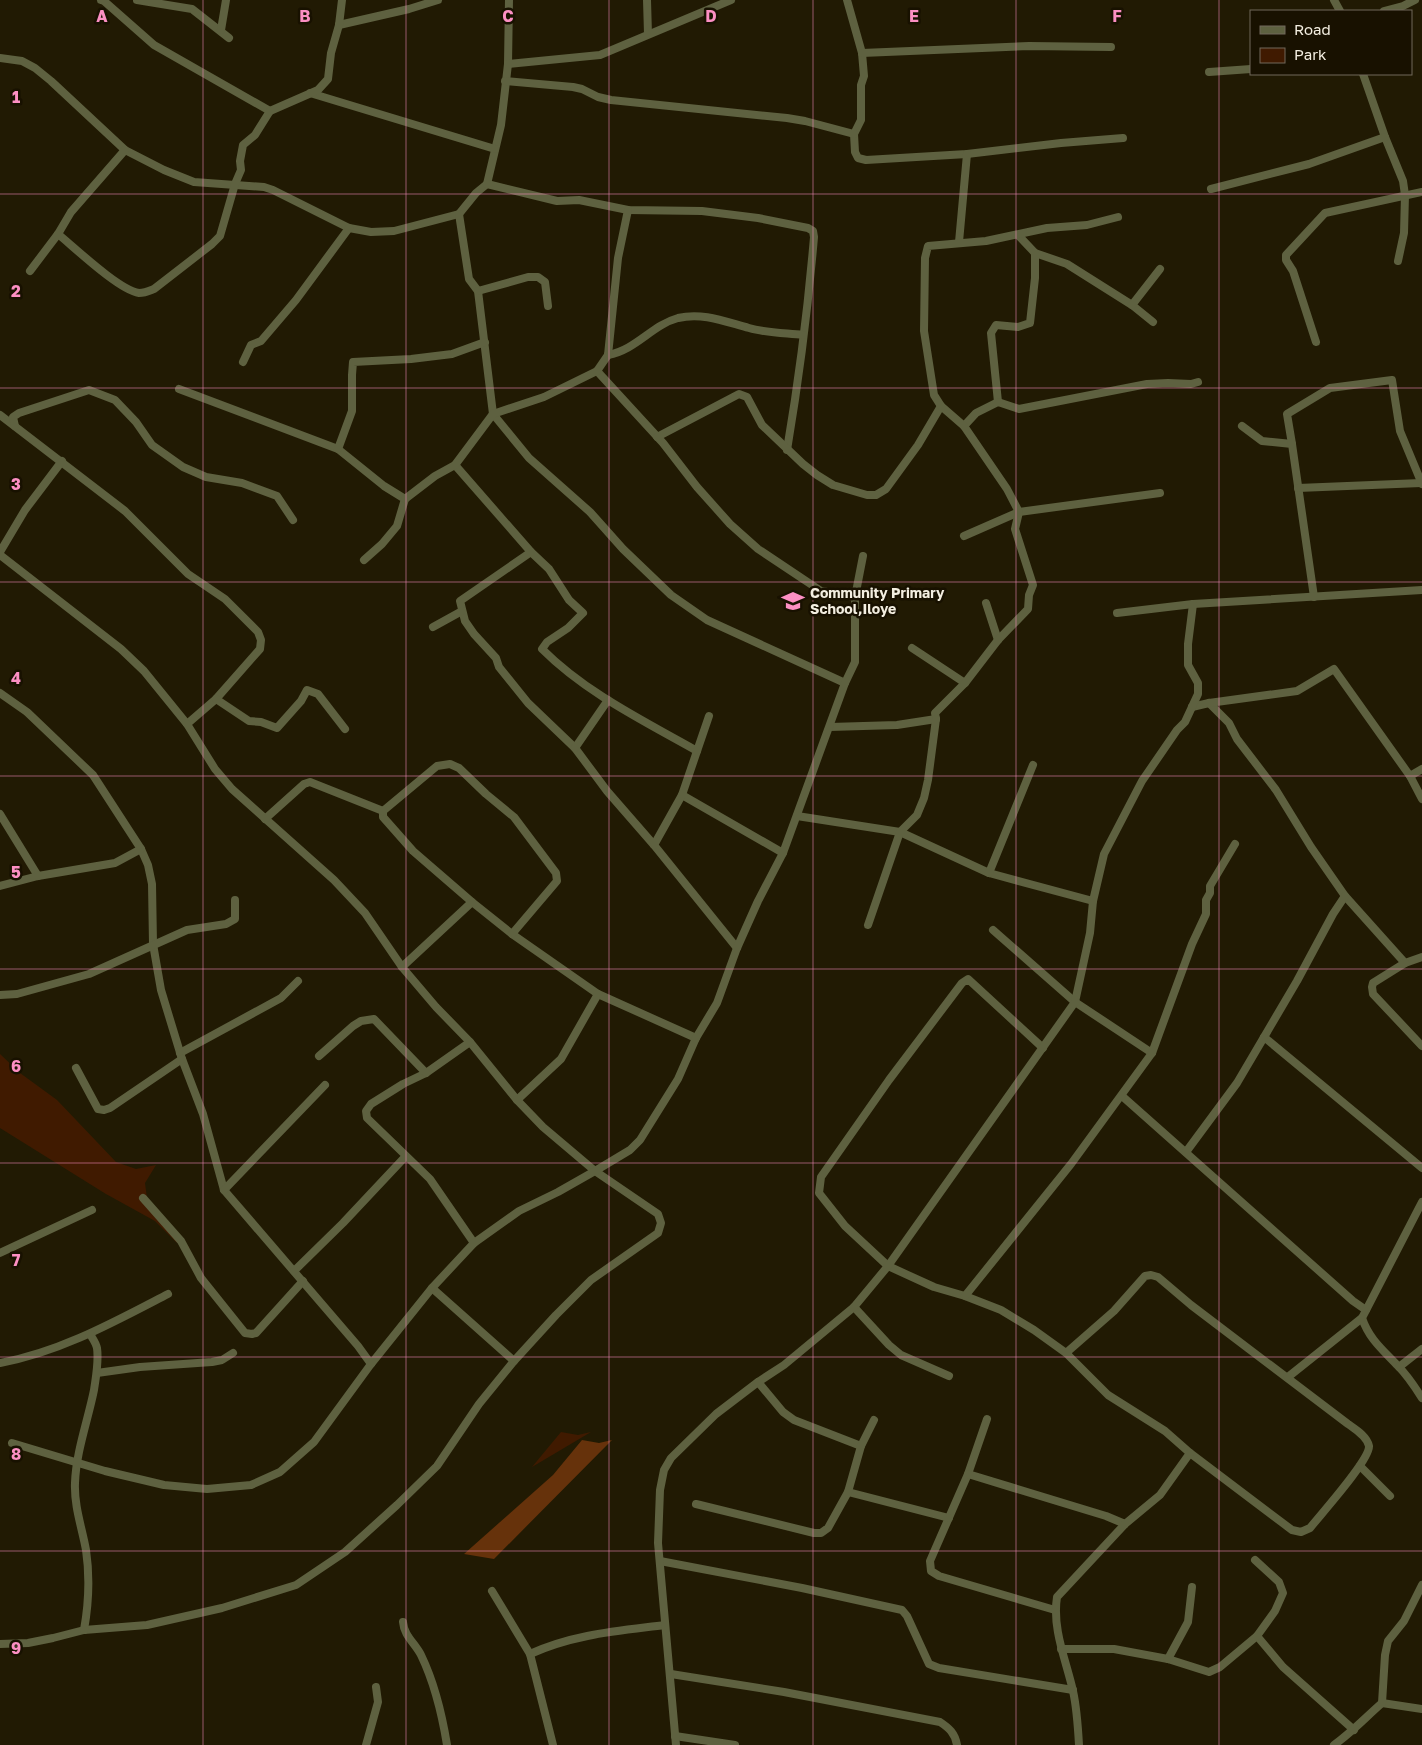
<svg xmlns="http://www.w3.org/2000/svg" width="1422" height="1745" viewBox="0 0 1422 1745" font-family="'Golos Text',sans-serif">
<rect width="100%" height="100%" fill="#211a03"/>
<g fill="#401a00">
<path d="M0,1054L20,1073L57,1100L116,1162L136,1169L156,1165L145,1183L148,1206L190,1248L176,1242L155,1221L106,1194L0,1128Z"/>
<path d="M561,1432L578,1435L591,1432L532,1467Z"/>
</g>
<path fill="#66320b" d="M582,1440L599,1443L612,1440L494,1559L464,1554L553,1475Z"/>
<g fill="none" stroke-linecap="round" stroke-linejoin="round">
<g stroke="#5e6140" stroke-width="8">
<path d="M101,0L104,1L154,45L270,111"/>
<path d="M137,0L192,9L229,38"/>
<path d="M647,0L648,34"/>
<path d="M847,0L862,53L864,76L861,85V120L854,134L855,152L858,158L866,160L967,154L1061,143L1123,138"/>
<path d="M1334,0L1340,11"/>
<path d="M1384,11L1403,6L1415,0"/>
<path d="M339,25L409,9L438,0"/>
<path d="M221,30L226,0"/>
<path d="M862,53L1029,46L1111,47"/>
<path d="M0,58L22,61L35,68L51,81L125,150L164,170L194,182L264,187L273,190L349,228L371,232L394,231L459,214L476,193L487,184L501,125L508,64L509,0"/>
<path d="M508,64L600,55L731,0"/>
<path d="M1209,72L1251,69"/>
<path d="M1363,74L1385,137L1403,181L1405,195L1404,233L1398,261"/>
<path d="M505,81L573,87L582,89L598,97L611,100L787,118L805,121L854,134"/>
<path d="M310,93L495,149"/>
<path d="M487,184L557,201L579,200L628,210L702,211L758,218L808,228L813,231L814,237C808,308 799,379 787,450"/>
<path d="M1211,189L1309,164L1385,137"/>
<path d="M459,214L469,279L478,291L493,414L529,458L590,512L623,549L671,595L707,620L845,683"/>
<path d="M58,234C75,248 119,290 139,293C145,293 149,291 154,289L212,244L220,236L235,184L241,170L240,161L243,145L255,135L270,111L318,90L328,79L331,53L339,25L342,0"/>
<path d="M959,242L967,154"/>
<path d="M1035,253L1067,264L1132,305L1153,322"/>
<path d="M30,271L58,234L71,212L125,150"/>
<path d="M478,291L528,277H538L545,282L548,306"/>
<path d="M1132,305L1160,269"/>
<path d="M1316,342L1293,271L1286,260V255L1325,213L1422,192"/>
<path d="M608,355C636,350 652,325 678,318C703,312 726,322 749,328C766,333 785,333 803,335"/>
<path d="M243,362L251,345L261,341L296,300L349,228"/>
<path d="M597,371L663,443L697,487L730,524L758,549L821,591L855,597"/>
<path d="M179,389L338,449L384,486L405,499L397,526L382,544L364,560"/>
<path d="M998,402L991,333L996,325L1018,327L1030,323L1035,278V253L1018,235"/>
<path d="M0,415L125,511L188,574L225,599L258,632L261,640L260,649L216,699L187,724"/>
<path d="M15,426L13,417L19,413L89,390L115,400L136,422L152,445L183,467L206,477L242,483L277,496L293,520"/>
<path d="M964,426L976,413L998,402L1019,409L1147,384L1168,383L1191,384L1198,382"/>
<path d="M1242,426L1262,441L1292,444L1314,597"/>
<path d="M657,437L739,394L747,397L762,425L803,464L817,475L833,485L867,495H876L886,489L918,445L941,406"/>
<path d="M1292,444L1287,414L1330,388L1392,380L1400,431L1422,484"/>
<path d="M338,449L352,411V375L353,362L411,359L452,354L485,342"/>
<path d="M455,465L531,552L549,569L569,600L583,613L568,628L547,642L542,649C586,693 644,721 697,751"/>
<path d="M1298,488L1421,483"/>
<path d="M405,499L435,476L455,465L493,414L544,397L597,371L608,355L618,258L628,210"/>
<path d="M964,536L1019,512L1160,493"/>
<path d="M0,552L25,510L62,461"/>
<path d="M531,552L460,601L465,621L474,634L496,658L499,667L528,703L575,748L607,791L654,845L737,948"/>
<path d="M0,555L121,649L144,671L187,724L215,769L232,789L334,880L365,913L402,967L436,1007L470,1042L517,1100L543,1127L595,1171L658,1214L661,1223L658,1233L591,1280L556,1315L514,1361L479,1404L437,1466L397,1505L345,1552L296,1585L222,1608L147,1625L84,1630L53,1638L28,1643L0,1644"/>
<path d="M986,603L998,640"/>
<path d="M1117,613L1193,604L1422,590"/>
<path d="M433,627L462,611"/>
<path d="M912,648L965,683"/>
<path d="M0,693L27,712L93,775L141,849L148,865L152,884L153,944L161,990L182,1059L203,1114L224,1190L358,1346L371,1364"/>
<path d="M216,699L249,721L261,722L277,728L301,701L307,690L318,694L345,729"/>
<path d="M1209,703L1229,723L1237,739L1276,790L1311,847L1345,896L1405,963L1422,957"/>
<path d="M1192,707L1209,703L1297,691L1334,669L1410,776L1422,799"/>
<path d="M830,727L897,725L936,719L935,713L965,683L998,640L1028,609L1029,595L1033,585L1015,529L1019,512L1007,489L964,426L941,406L934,395L924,331L925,258L928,246L986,241L1047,228L1087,225L1118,217"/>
<path d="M575,748L608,700"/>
<path d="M1410,776L1422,769"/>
<path d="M682,795L783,853"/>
<path d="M383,811V817L413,851L472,902L512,934L598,994L696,1038"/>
<path d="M383,811L437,766L450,764L459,768L486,794L514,817L556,873L557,881L512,934"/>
<path d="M0,814L38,876"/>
<path d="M797,816L900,832L989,873L1093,901"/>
<path d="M265,819L304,784L310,782L383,811"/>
<path d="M654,845L682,795L709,716"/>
<path d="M989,873L1033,765"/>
<path d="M0,886L38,876L115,863L141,849"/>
<path d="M868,925L900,832L917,815L924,798L928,780L936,719"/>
<path d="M993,930L1075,1002L1152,1053"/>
<path d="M1405,963L1373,983L1372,987L1373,994L1422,1046"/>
<path d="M402,967L472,902"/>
<path d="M0,995L17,994L89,974L187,930L226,924L235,919V900"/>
<path d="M1264,1037L1422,1168"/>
<path d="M470,1042L426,1073L403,1084L371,1104L366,1111L367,1118L430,1179L474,1243"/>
<path d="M1043,1048L968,979L962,983L889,1080L821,1177L819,1193L845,1226L888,1266L934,1287L965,1296L1001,1310L1034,1330L1066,1353L1108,1395L1165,1431L1190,1453L1292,1530L1301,1532L1310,1528C1321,1514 1370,1460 1369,1446C1367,1436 1355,1429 1348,1424L1191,1305L1158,1277L1151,1275L1145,1276L1114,1311L1066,1353"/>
<path d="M180,1053L281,998L298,981"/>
<path d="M319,1056L353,1026L361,1021L374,1019L426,1073"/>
<path d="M76,1068L98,1109L104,1110L110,1108L182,1059"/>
<path d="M1122,1096L1353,1301L1366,1310"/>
<path d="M517,1100L561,1059L598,994"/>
<path d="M1186,1152L1237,1083L1297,981L1333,914L1345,896"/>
<path d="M224,1190L325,1085"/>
<path d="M143,1198L181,1241L201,1278L245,1333L252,1334L256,1333L303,1281"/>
<path d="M1422,1202L1362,1318C1369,1339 1383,1350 1398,1366C1407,1375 1415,1387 1422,1398"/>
<path d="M0,1253L92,1210"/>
<path d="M294,1271L343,1223L405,1157"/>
<path d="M432,1288L514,1361"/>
<path d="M965,1296L1071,1164L1152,1053L1192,944L1206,914V900L1210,893V886L1235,844"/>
<path d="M854,1307L889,1345L901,1355L949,1376"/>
<path d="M0,1363C60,1352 114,1322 168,1294"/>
<path d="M1399,1367L1422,1349"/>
<path d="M97,1373L140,1367L212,1362L222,1360L233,1353"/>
<path d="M1288,1377L1362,1318"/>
<path d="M758,1382L783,1412L794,1420L861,1446"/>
<path d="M987,1419L968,1474L930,1561L931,1571L939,1576L1055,1610"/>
<path d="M12,1443L105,1471L164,1485L207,1489L251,1485L280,1472L314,1442L371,1364L432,1288L474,1243L519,1211L558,1192L595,1171L630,1150L640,1140L678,1079L696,1038L717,1003L737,948L758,901L783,853L845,683L855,662V597L863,556"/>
<path d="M1360,1466L1390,1496"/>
<path d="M968,1474L1106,1516L1125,1524"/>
<path d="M848,1492L949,1518"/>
<path d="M696,1504L814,1533H821L828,1528L848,1492L861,1446L874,1420"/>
<path d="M660,1561L802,1588L902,1610L907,1616L929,1664L939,1668L1073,1690"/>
<path d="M492,1591L530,1654L553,1745"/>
<path d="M403,1622C404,1636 415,1643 421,1655C435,1684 442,1714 447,1745"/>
<path d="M84,1630C89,1602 90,1577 86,1550C82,1528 74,1506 75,1483C76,1452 88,1420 94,1390C96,1376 99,1362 97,1348C96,1343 93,1339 90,1334"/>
<path d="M1257,1636L1283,1667L1354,1730"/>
<path d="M1061,1649H1114L1168,1659L1209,1672L1220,1667L1257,1636L1275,1611L1283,1593L1279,1582L1255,1560"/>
<path d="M530,1654C574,1634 618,1631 665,1625"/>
<path d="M1168,1659L1188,1622L1192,1587"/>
<path d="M671,1674L784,1692L940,1722C949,1728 955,1733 957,1745"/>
<path d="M1382,1703L1422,1709"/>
<path d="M675,1736L735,1745"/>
<path d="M366,1745L378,1702L376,1687"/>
<path d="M676,1745L658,1543L660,1490L664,1470L671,1458L716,1414L758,1382L784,1365L854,1307L888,1266L1075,1002L1090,933L1093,901L1104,854L1142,781L1177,730L1185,722L1198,694V683L1188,665V644L1193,604"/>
<path d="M1079,1745C1078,1727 1077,1709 1073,1691C1066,1660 1052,1629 1057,1597L1125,1524L1160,1495L1190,1453"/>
<path d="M1334,1745C1352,1732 1366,1717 1382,1703L1385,1655L1388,1641L1404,1621L1422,1585"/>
</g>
</g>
<path fill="none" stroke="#fc8fc3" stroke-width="1" stroke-opacity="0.55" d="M203,0V1745M406,0V1745M609,0V1745M813,0V1745M1016,0V1745M1219,0V1745M0,194H1422M0,388H1422M0,582H1422M0,776H1422M0,969H1422M0,1163H1422M0,1357H1422M0,1551H1422"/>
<defs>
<symbol id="school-bare" viewBox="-9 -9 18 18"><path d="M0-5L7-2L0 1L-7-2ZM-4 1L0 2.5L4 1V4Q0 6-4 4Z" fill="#fc8fc3" stroke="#181100" stroke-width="2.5" paint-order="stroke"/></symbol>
</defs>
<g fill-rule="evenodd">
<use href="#school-bare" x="777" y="585" width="32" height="32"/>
</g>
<g text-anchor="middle" stroke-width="5" stroke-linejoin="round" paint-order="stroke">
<g font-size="14" font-weight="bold" fill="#f3eee0" stroke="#181100" text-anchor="start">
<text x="810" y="598">Community Primary<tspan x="810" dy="16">School,Iloye</tspan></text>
</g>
</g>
<g font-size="16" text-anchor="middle" font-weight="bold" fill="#fc8fc3" stroke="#181100" stroke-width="5" stroke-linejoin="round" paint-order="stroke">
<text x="102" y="22">A</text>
<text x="305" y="22">B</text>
<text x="508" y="22">C</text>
<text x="711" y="22">D</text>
<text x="914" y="22">E</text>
<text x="1117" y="22">F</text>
<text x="16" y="103">1</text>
<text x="16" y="297">2</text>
<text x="16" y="490">3</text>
<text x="16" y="684">4</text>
<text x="16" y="878">5</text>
<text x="16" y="1072">6</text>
<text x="16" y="1266">7</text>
<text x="16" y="1460">8</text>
<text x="16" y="1654">9</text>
</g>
<rect x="1250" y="10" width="162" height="65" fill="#181100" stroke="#70695a"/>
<rect x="1260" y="26" width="25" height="8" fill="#5e6140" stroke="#70695a"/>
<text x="1294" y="35" font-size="15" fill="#f3eee0">Road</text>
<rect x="1260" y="48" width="25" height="15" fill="#401a00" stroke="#70695a"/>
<text x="1294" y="60" font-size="15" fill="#f3eee0">Park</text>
</svg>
